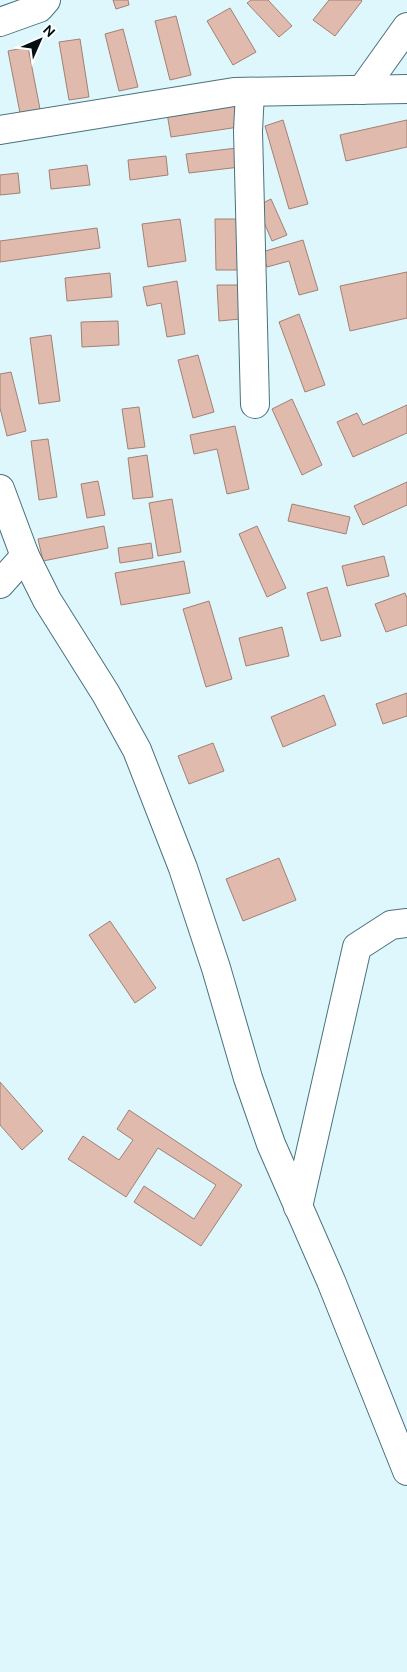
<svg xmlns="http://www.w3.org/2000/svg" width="407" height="1672" viewBox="0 0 407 1672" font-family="Ubuntu,sans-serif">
<rect width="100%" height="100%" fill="#ddf7fd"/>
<g fill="#e0bbad" stroke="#a38073">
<path d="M113,0H128L129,5L116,9Z"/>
<path d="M251,0H268L292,26L279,37L247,3Z"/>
<path d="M329,0H361L362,1L335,36L313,20Z"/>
<path d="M230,8L256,52L233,65L207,21Z"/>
<path d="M176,16L191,75L170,80L155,21Z"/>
<path d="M123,29L138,87L119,91L105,34Z"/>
<path d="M80,39L89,97L69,100L59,42Z"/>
<path d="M28,47L40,109L20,113L8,51Z"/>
<path d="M235,103L239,127L171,137L167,113Z"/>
<path d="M283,120L308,204L289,209L265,126Z"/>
<path d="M407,120V147L346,161L340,135Z"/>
<path d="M237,148L240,167L189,173L186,154Z"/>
<path d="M166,156L168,175L130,180L128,160Z"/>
<path d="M87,165L90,185L51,189L49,170Z"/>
<path d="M18,173L20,193L0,195V175Z"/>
<path d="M271,199L287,235L272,241L257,206Z"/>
<path d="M180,219L186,261L148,267L142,224Z"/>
<path d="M215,219H237L238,270H216Z"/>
<path d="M97,228L100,248L0,262V241Z"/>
<path d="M303,240L318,290L299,295L289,261L267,267L262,252Z"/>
<path d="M407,272V318L350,331L340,286Z"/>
<path d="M110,273L112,297L67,301L65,278Z"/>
<path d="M177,281L185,334L167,337L161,303L147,306L143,287Z"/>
<path d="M217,285H239L240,319L219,321Z"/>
<path d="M299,314L325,385L305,392L279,322Z"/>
<path d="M118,321L119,345L82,347L81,322Z"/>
<path d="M51,335L60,401L39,404L30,338Z"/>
<path d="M198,355L214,412L193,418L178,360Z"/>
<path d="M11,372L26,431L7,436L0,408V374Z"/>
<path d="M292,399L322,465L302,475L272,409Z"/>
<path d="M407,405V433L353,457L337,422L357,413L363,425Z"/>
<path d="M139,407L145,447L128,449L122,409Z"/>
<path d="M235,426L249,489L227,494L217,449L194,454L190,435Z"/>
<path d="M48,439L57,497L39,500L31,441Z"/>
<path d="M147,455L153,497L133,499L128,458Z"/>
<path d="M98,481L105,515L87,518L81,484Z"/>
<path d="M407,482V505L363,525L354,506Z"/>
<path d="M172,499L181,552L158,556L149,503Z"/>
<path d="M292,504L350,517L346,534L288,521Z"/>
<path d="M104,526L108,548L43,561L38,539Z"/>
<path d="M257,526L286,588L267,597L239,534Z"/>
<path d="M151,543L153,558L120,563L118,548Z"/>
<path d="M384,556L389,576L347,586L342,566Z"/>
<path d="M184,561L190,593L121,605L115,573Z"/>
<path d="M327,587L341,636L321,641L307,593Z"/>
<path d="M405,593L407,598V625L386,632L375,604Z"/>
<path d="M209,601L232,679L206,687L183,609Z"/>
<path d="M282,627L289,656L246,666L239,638Z"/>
<path d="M407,693V716L383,724L376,704Z"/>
<path d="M324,695L336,725L283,747L271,717Z"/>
<path d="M213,743L224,771L189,784L178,756Z"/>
<path d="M279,858L296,900L243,921L226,879Z"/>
<path d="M110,921L156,988L135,1003L89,935Z"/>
<path d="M0,1082L43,1131L22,1150L0,1125Z"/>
<path d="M129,1110L242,1185L201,1246L134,1202L144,1186L194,1219L216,1185L158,1148L126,1197L68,1159L83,1136L119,1160L133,1140L117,1129Z"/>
</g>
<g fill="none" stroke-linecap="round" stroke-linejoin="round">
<defs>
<g id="minor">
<path d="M0,22L39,8L46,0"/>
<path d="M362,90L407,27"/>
<path d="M250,92L248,131L255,404"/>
<path d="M0,130L234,92L407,89"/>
<path d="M0,489L25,556L47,600L106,694L137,750L183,868L216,968L248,1078L271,1144L331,1281L407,1471"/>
<path d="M0,584L25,556"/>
<path d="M298,1207L357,947L391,925L407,923"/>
</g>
</defs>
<use href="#minor" stroke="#4a727b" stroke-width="30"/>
<use href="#minor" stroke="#fff" stroke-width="28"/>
</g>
<g transform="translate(40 40) rotate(45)" stroke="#ffffff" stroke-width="4" paint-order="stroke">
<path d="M0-4L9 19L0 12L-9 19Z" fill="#021013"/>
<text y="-8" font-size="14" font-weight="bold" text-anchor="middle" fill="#021013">N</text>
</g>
</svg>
